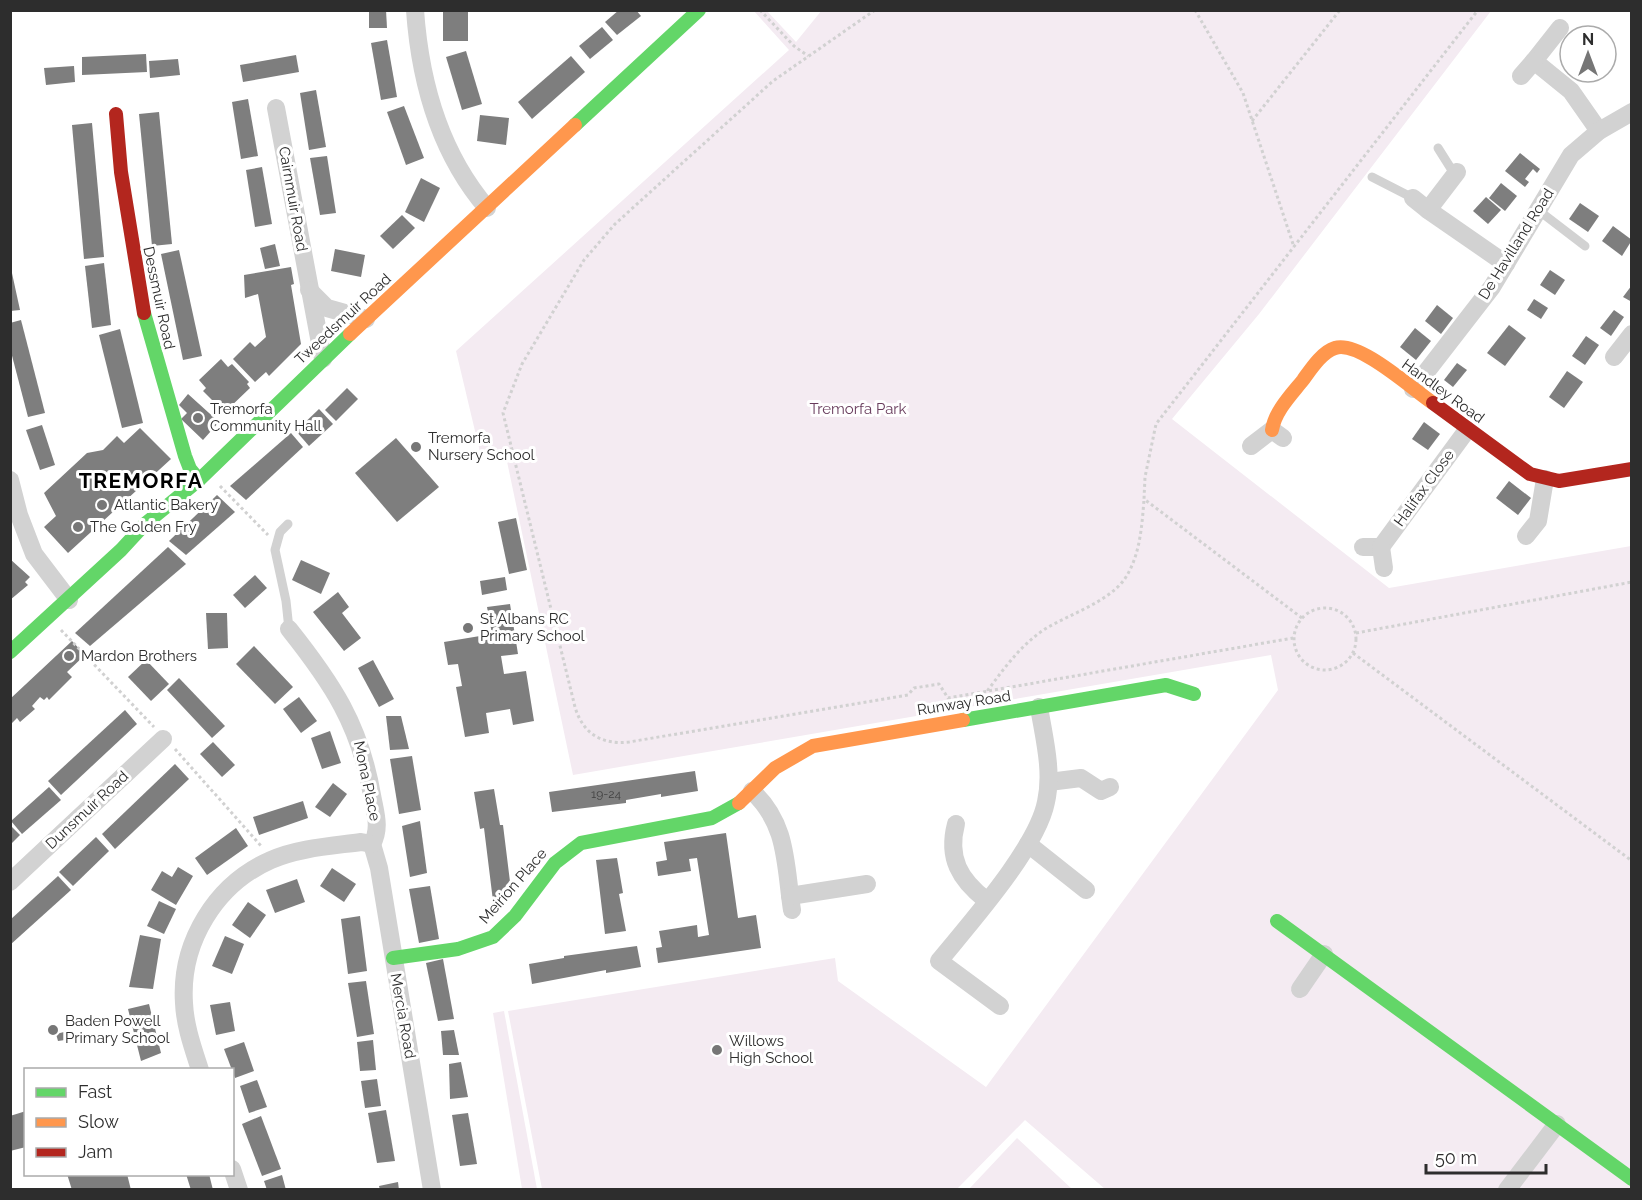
<svg xmlns="http://www.w3.org/2000/svg" width="1642" height="1200" viewBox="0 0 1642 1200" font-family="Raleway,sans-serif">
<rect width="100%" height="100%" fill="#fff"/>
<g fill="#f4ebf2">
<path d="M822,10L1491,11L1259,314L1172,419L1389,588L1631,546V1189H1105L1025,1120L957,1189H542L508,1011L835,958L838,981L986,1087L1278,690L1271,655L573,775L505,452H480L456,351L789,50L754,11H767L796,42Z"/>
<path d="M504,1011L537,1189H522L493,1013Z"/>
<path d="M1017,1138L1072,1189H969Z"/>
</g>
<g fill="#7e7e7e">
<path d="M369,10H386L387,28H369Z"/>
<rect x="443" y="10" width="25" height="31"/>
<path d="M619,10H636L641,16L617,35L605,22Z"/>
<path d="M602,27L613,40L590,59L579,46Z"/>
<path d="M387,40L397,97L381,100L371,43Z"/>
<path d="M466,51L482,104L462,110L446,57Z"/>
<path d="M146,54L147,72L82,75V57Z"/>
<path d="M296,55L299,72L243,82L240,65Z"/>
<path d="M571,56L585,72L532,119L518,102Z"/>
<path d="M178,59L180,75L150,78L149,61Z"/>
<path d="M74,66L75,82L46,85L44,68Z"/>
<path d="M316,90L326,147L309,150L300,93Z"/>
<path d="M248,99L258,156L241,159L232,102Z"/>
<path d="M404,106L424,158L406,165L387,112Z"/>
<path d="M159,112L172,244L152,246L139,114Z"/>
<path d="M480,115L509,118L506,145L477,141Z"/>
<path d="M92,123L104,257L84,259L72,125Z"/>
<path d="M1520,153L1540,169L1537,173L1533,169L1525,179L1529,182L1525,187L1505,171Z"/>
<path d="M327,156L336,213L320,215L310,158Z"/>
<path d="M262,167L272,224L255,227L246,170Z"/>
<path d="M421,178L440,188L424,222L405,212Z"/>
<path d="M1501,183L1517,196L1505,211L1489,198Z"/>
<path d="M1486,197L1501,210L1488,224L1473,211Z"/>
<path d="M1580,203L1599,216L1588,232L1569,219Z"/>
<path d="M402,215L415,228L393,249L380,236Z"/>
<path d="M1613,226L1632,240L1622,256L1602,241Z"/>
<path d="M275,244L280,266L265,269L260,248Z"/>
<path d="M335,249L365,255L361,277L331,271Z"/>
<path d="M179,250L202,356L183,360L161,254Z"/>
<path d="M104,263L111,325L92,328L85,266Z"/>
<path d="M10,264L20,310L10,311Z"/>
<path d="M291,267L294,284L291,285L301,344L269,376L266,372L255,382L233,359L250,342L255,347L266,337L258,294L245,298L244,275Z"/>
<path d="M1550,270L1565,280L1555,295L1540,285Z"/>
<path d="M1632,285V302L1623,297Z"/>
<path d="M1534,299L1548,308L1541,319L1527,310Z"/>
<path d="M1437,305L1453,318L1441,334L1425,321Z"/>
<path d="M1614,310L1624,317L1611,336L1600,328Z"/>
<path d="M21,320L45,413L28,417L10,348V323Z"/>
<path d="M1509,325L1526,338L1505,366L1487,353Z"/>
<path d="M1415,328L1431,341L1416,360L1400,347Z"/>
<path d="M120,329L143,423L122,428L99,335Z"/>
<path d="M1586,336L1599,345L1585,365L1572,356Z"/>
<path d="M221,359L228,367L232,364L249,382L247,384L250,388L227,410L222,406L220,408L203,391L206,388L199,380Z"/>
<path d="M1457,363L1467,370L1453,387L1444,380Z"/>
<path d="M1567,371L1583,382L1564,408L1549,397Z"/>
<path d="M347,388L358,399L336,421L325,410Z"/>
<path d="M188,394L219,422L203,440L181,419L187,413L179,405Z"/>
<path d="M319,409L333,424L309,446L296,431Z"/>
<path d="M1424,422L1440,434L1428,450L1412,439Z"/>
<path d="M42,425L55,465L40,470L26,430Z"/>
<path d="M140,428L171,459L68,553L44,527L56,516L44,493L87,453L103,450L117,436L124,443Z"/>
<path d="M291,433L303,447L246,500L230,486Z"/>
<path d="M396,438L439,487L397,522L355,473Z"/>
<path d="M1509,481L1531,498L1518,515L1496,498Z"/>
<path d="M217,495L235,512L186,555L169,541Z"/>
<path d="M516,518L527,570L509,574L498,522Z"/>
<path d="M168,547L186,564L90,646L75,633Z"/>
<path d="M10,559L30,577L25,582L28,585L10,600Z"/>
<path d="M301,560L330,573L321,594L292,580Z"/>
<path d="M255,575L267,588L245,608L233,595Z"/>
<path d="M505,577L507,590L482,595L480,581Z"/>
<path d="M338,592L349,607L342,613L361,638L344,651L313,612Z"/>
<path d="M510,604L518,654L501,656L504,674L526,671L534,721L513,725L510,709L486,713L489,733L465,737L456,687L462,686L458,664L448,665L444,642L492,634L487,607Z"/>
<path d="M206,613H227L228,648L208,649Z"/>
<path d="M72,641L85,655L67,672L72,677L49,700L47,697L44,700L40,697L32,706L35,709L20,722L17,718L10,725V699Z"/>
<path d="M254,646L293,687L275,704L236,664Z"/>
<path d="M146,660L169,684L151,701L128,677Z"/>
<path d="M373,660L394,699L379,707L358,668Z"/>
<path d="M179,678L225,726L212,738L167,690Z"/>
<path d="M299,697L317,721L301,733L283,709Z"/>
<path d="M125,710L137,724L61,795L48,781Z"/>
<path d="M386,716H401L409,749L390,750Z"/>
<path d="M330,731L341,763L322,769L311,738Z"/>
<path d="M213,742L235,765L222,777L200,754Z"/>
<path d="M412,756L421,810L399,814L390,759Z"/>
<path d="M175,764L189,779L115,849L102,834Z"/>
<path d="M695,771L698,791L661,797V794L626,800V803L552,812L549,792Z"/>
<path d="M333,783L347,794L330,817L315,807Z"/>
<path d="M49,787L61,800L22,834L11,821Z"/>
<path d="M494,789L500,825H503L512,898L493,901L484,828L480,829L474,792Z"/>
<path d="M303,801L308,818L259,835L253,817Z"/>
<path d="M420,821L427,873L410,877L402,826Z"/>
<path d="M10,825L20,835L10,845Z"/>
<path d="M236,828L248,846L207,875L195,858Z"/>
<path d="M726,833L738,918L756,915L761,948L658,963L656,948L662,947L659,931L697,925L698,937L709,935L697,858L689,859L691,871L658,876L656,862L667,860L664,842Z"/>
<path d="M96,837L109,851L73,886L59,872Z"/>
<path d="M617,858L623,893L619,894L626,931L605,934L596,860Z"/>
<path d="M178,867L193,876L176,905L151,890L162,871L172,877Z"/>
<path d="M332,868L356,884L344,902L320,886Z"/>
<path d="M58,876L71,890L10,945V920Z"/>
<path d="M297,879L305,902L275,913L266,890Z"/>
<path d="M430,886L439,939L419,943L409,889Z"/>
<path d="M159,901L176,909L164,934L147,926Z"/>
<path d="M248,902L266,915L250,938L232,925Z"/>
<path d="M360,916L367,971L348,974L341,919Z"/>
<path d="M140,935L161,939L153,989L129,987Z"/>
<path d="M225,936L244,944L232,974L212,966Z"/>
<path d="M637,946L641,967L606,973V970L532,984L529,964L564,958V956Z"/>
<path d="M443,959L454,1019L438,1021L426,963Z"/>
<path d="M366,981L374,1034L357,1037L348,983Z"/>
<path d="M230,1002L235,1031L216,1035L210,1005Z"/>
<path d="M149,1004L161,1053L141,1061L128,1009Z"/>
<path d="M454,1030L459,1055H443L441,1031Z"/>
<path d="M64,1032L65,1040L58,1041L56,1034Z"/>
<path d="M373,1040L376,1070L360,1071L357,1042Z"/>
<path d="M244,1042L254,1071L235,1078L224,1049Z"/>
<path d="M461,1062L468,1097L450,1099L449,1064Z"/>
<path d="M377,1079L381,1106L365,1108L361,1081Z"/>
<path d="M257,1080L267,1107L249,1113L240,1086Z"/>
<path d="M386,1110L395,1161L377,1163L368,1113Z"/>
<path d="M26,1111V1147L10,1151V1116Z"/>
<path d="M468,1113L477,1164L460,1166L452,1115Z"/>
<path d="M261,1116L281,1169L262,1176L242,1124Z"/>
<path d="M67,1174H127L131,1190H72Z"/>
<path d="M186,1174H209L213,1190H191Z"/>
<path d="M282,1175L286,1190H267L264,1181Z"/>
<path d="M398,1182L399,1190H380L379,1186Z"/>
</g>
<g fill="none" stroke-linecap="round" stroke-linejoin="round">
<g stroke="#d1d1d1" stroke-width="3" stroke-dasharray="3 3" stroke-linecap="butt">
<path d="M760,10L794,46L808,56"/>
<path d="M875,10L773,81L615,224L584,260L522,364L503,413L575,707C583,734 602,745 629,742L908,695L914,688L939,684L948,698L1293,638"/>
<path d="M1195,10L1243,93L1294,247"/>
<path d="M1252,121L1340,10"/>
<path d="M220,486L268,535"/>
<circle cx="1325" cy="639" r="31"/>
<path d="M1302,618L1144,499L1145,477L1156,424L1478,10"/>
<path d="M61,630L154,727"/>
<path d="M1356,633L1632,582"/>
<path d="M1353,653L1632,861"/>
<path d="M989,697L988,690C1005,667 1021,645 1045,629C1070,614 1106,603 1124,580C1140,557 1142,526 1144,499"/>
<path d="M175,749L262,847"/>
</g>
<g stroke="#d2d2d2" stroke-width="9">
<path d="M1438,148L1455,175"/>
<path d="M1372,177L1413,198"/>
<path d="M1538,210L1585,246"/>
<path d="M288,524L280,532L275,550L286,601L289,629"/>
</g>
<g stroke="#d2d2d2" stroke-width="18">
<path d="M415,10C420,81 440,153 487,208"/>
<path d="M1560,28L1534,61L1571,91L1599,131"/>
<path d="M1521,76L1534,61"/>
<path d="M276,108L323,359"/>
<path d="M1457,172L1428,210L1506,264"/>
<path d="M1413,198L1428,210"/>
<path d="M309,290L327,308L366,319"/>
<path d="M1614,357L1632,334"/>
<path d="M1413,389L1492,287L1571,155L1599,131L1632,112"/>
<path d="M1251,446L1272,430L1283,438"/>
<path d="M10,480L19,515L34,554L69,600"/>
<path d="M1526,536L1538,521L1545,479"/>
<path d="M1363,547H1381"/>
<path d="M1381,547L1467,430"/>
<path d="M1381,547L1384,568"/>
<path d="M289,629C332,683 360,725 372,795C375,812 381,828 372,844"/>
<path d="M1049,782L1081,778L1101,791L1110,787"/>
<path d="M752,791C788,824 785,865 792,910"/>
<path d="M956,824C947,858 960,880 986,900"/>
<path d="M372,844L379,868L432,1190"/>
<path d="M1028,844L1086,890"/>
<path d="M10,882L163,739"/>
<path d="M790,896L867,884"/>
<path d="M1300,989L1324,954"/>
<path d="M1000,1006L939,961C970,923 1037,848 1046,802C1053,771 1044,738 1039,707"/>
<path d="M200,1070C193,1048 185,1026 184,1003C180,942 216,884 271,860C298,848 332,846 361,842L372,844"/>
<path d="M232,1169L239,1190"/>
<path d="M1507,1190L1557,1124"/>
</g>
<g stroke="#63d668" stroke-width="14">
<path d="M575,125L699,10"/>
<path d="M144,313L185,456L190,469L199,480"/>
<path d="M10,652L121,550L145,524L199,480L350,334"/>
<path d="M963,720L1166,685L1194,694"/>
<path d="M1277,921L1632,1179"/>
<path d="M393,958L458,949L493,937L515,916L555,863L581,843L712,818L739,803"/>
</g>
<g stroke="#ff974d" stroke-width="14">
<path d="M350,334L575,125"/>
<path d="M1272,430C1275,411 1291,395 1303,380C1311,369 1322,352 1335,348C1359,340 1412,389 1433,403"/>
<path d="M739,803L775,768L813,746L963,720"/>
</g>
<g stroke="#b3261e" stroke-width="14">
<path d="M116,114L121,172L144,313"/>
<path d="M1433,403L1530,474L1559,481L1632,469"/>
</g>
</g>
<g fill="#767676" stroke="#fff" stroke-width="2">
<circle cx="198" cy="418" r="6"/>
<circle cx="416" cy="447" r="6"/>
<circle cx="102" cy="505" r="6"/>
<circle cx="78" cy="527" r="6"/>
<circle cx="468" cy="628" r="6"/>
<circle cx="69" cy="656" r="6"/>
<circle cx="53" cy="1030" r="6"/>
<circle cx="717" cy="1050" r="6"/>
</g>
<g text-anchor="middle" stroke-width="6" stroke-linejoin="round" paint-order="stroke">
<g font-size="12" fill="#414141">
<text x="606" y="798">19-24</text>
</g>
<g font-size="15" fill="#2d2d2d" stroke="#fff">
<text transform="translate(293 199) rotate(80)" y="5">Cairnmuir Road</text>
<text transform="translate(1516 244) rotate(-58)" y="5">De Havilland Road</text>
<text transform="translate(159 298) rotate(78)" y="5">Dessmuir Road</text>
<text transform="translate(343 319) rotate(-43)" y="5">Tweedsmuir Road</text>
<text transform="translate(1443 391) rotate(36)" y="5">Handley Road</text>
<text transform="translate(1424 488) rotate(-54)" y="5">Halifax Close</text>
<text transform="translate(964 703) rotate(-9)" y="5">Runway Road</text>
<text transform="translate(367 781) rotate(78)" y="5">Mona Place</text>
<text transform="translate(87 810) rotate(-43)" y="5">Dunsmuir Road</text>
<text transform="translate(513 886) rotate(-49)" y="5">Meirion Place</text>
<text transform="translate(403 1016) rotate(80)" y="5">Mercia Road</text>
</g>
<g font-size="15" fill="#2d2d2d" stroke="#fff" text-anchor="start">
<text x="210" y="414">Tremorfa<tspan x="210" dy="17">Community Hall</tspan></text>
<text x="428" y="443">Tremorfa<tspan x="428" dy="17">Nursery School</tspan></text>
<text x="114" y="510">Atlantic Bakery</text>
<text x="90" y="532">The Golden Fry</text>
<text x="480" y="624">St Albans RC<tspan x="480" dy="17">Primary School</tspan></text>
<text x="81" y="661">Mardon Brothers</text>
<text x="65" y="1026">Baden Powell<tspan x="65" dy="17">Primary School</tspan></text>
<text x="729" y="1046">Willows<tspan x="729" dy="17">High School</tspan></text>
</g>
<g font-size="15" fill="#683c5c" stroke="#fff">
<text x="858" y="414">Tremorfa Park</text>
</g>
<g font-size="21" font-weight="bold" letter-spacing="1.5" fill="#000" stroke="#fff">
<text x="141" y="488">TREMORFA</text>
</g>
</g>
<rect width="1642" height="1200" fill="none" stroke="#2d2d2d" stroke-width="24"/>
<rect x="24" y="1068" width="210" height="108" fill="#ffffff" stroke="#ababab" stroke-width="1.5"/>
<rect x="36" y="1088" width="30" height="9" fill="#63d668" stroke="#ababab" stroke-width="1.5"/>
<text x="78" y="1098" font-size="18" fill="#2d2d2d">Fast</text>
<rect x="36" y="1118" width="30" height="9" fill="#ff974d" stroke="#ababab" stroke-width="1.5"/>
<text x="78" y="1128" font-size="18" fill="#2d2d2d">Slow</text>
<rect x="36" y="1148" width="30" height="9" fill="#b3261e" stroke="#ababab" stroke-width="1.5"/>
<text x="78" y="1158" font-size="18" fill="#2d2d2d">Jam</text>
<g transform="translate(1588 54)"><circle r="28" fill="#ffffff" stroke="#ababab" stroke-width="1.5"/>
<path d="M0-4.5L10 22L0 15L-10 22Z" fill="#767676"/>
<text y="-9" font-size="16" font-weight="bold" text-anchor="middle" fill="#2d2d2d">N</text>
</g>
<path d="M1426 1164v9h120v-9" fill="none" stroke="#2d2d2d" stroke-width="3"/>
<text x="1435" y="1164" font-size="18" fill="#2d2d2d" stroke="#ffffff" stroke-width="4.5" paint-order="stroke">50 m</text>
</svg>
